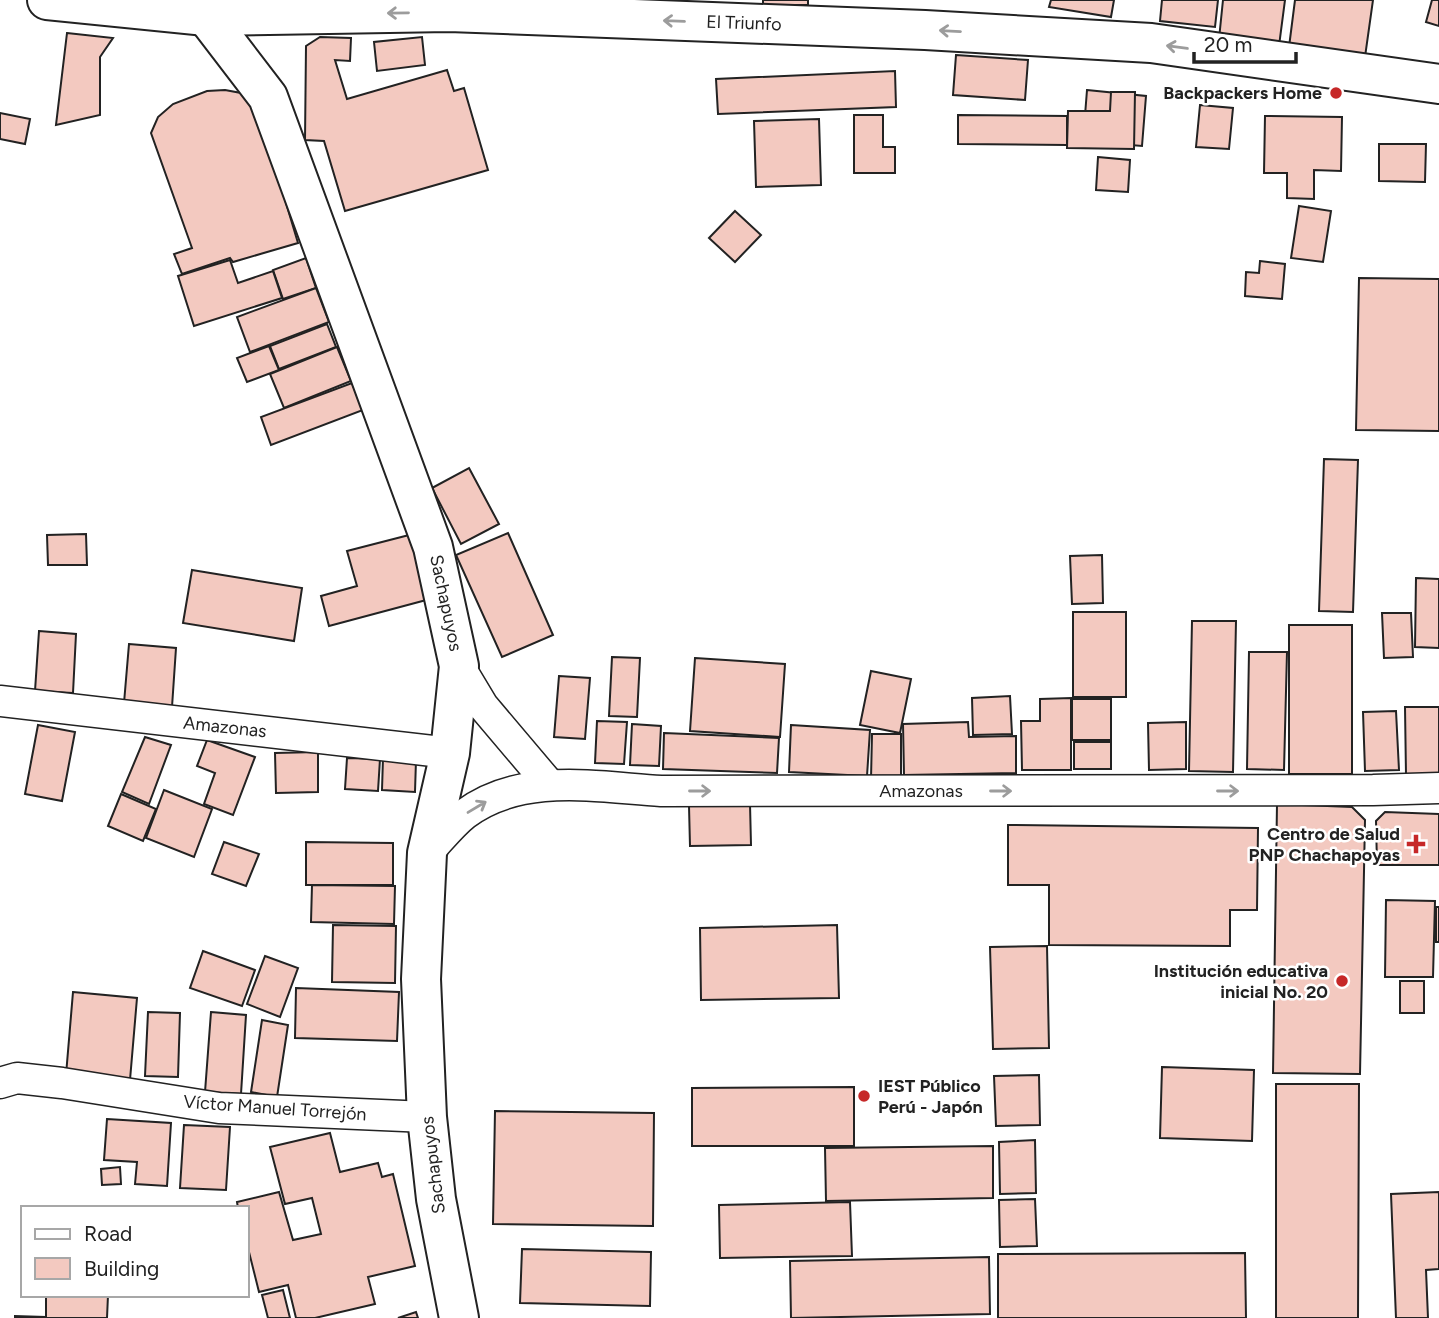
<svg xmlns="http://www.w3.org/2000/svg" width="1439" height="1318" viewBox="0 0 1439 1318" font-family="Figtree,sans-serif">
<rect width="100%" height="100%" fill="#fff"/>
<g fill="#f3c9c0" stroke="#222" stroke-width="2">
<rect x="763" y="0" width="45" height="5"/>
<path d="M1051,0H1114L1111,17L1049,7Z"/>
<path d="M1162,0H1218L1215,27L1160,21Z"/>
<path d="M1223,0H1285L1279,46L1219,39Z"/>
<path d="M1295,0H1373L1365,57L1289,47Z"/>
<path d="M1432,0H1439V26L1426,22Z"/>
<path d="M67,33L113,38L100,57V115L56,125Z"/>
<path d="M320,37L351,38L350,61L335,60L347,99L447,70L454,91L464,88L488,170L345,211L324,141L305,140L306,46Z"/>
<path d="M422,37L425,65L377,71L374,42Z"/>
<path d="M956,55L1028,60L1025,100L953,95Z"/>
<path d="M895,71L896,107L718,114L716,79Z"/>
<path d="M225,90L241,93L257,106L298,243L233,262L230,258L182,274L174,254L192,248L151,133L158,117L173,104L207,91Z"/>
<path d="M1087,90L1146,96L1142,146L1083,141Z"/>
<path d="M1111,92H1135L1134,149L1067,148L1068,111H1110Z"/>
<path d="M1200,105L1233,108L1229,149L1196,147Z"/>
<path d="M0,113L30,119L25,144L0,139Z"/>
<path d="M854,115H883V147H895V173H854Z"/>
<path d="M958,115L1067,116V145L958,144Z"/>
<path d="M1265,116L1342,117L1341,171L1314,170V199L1287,198V173H1264Z"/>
<path d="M819,119L821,185L756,187L754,121Z"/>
<path d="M1379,144H1426L1425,182L1379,181Z"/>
<path d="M1098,157L1130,160L1128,192L1096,190Z"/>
<path d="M1299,206L1331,211L1323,262L1291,258Z"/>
<path d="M735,211L761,235L735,262L709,238Z"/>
<path d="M306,258L316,288L283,299L273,270Z"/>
<path d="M230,260L238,283L273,271L282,298L194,326L178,276Z"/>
<path d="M1260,261L1285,264L1282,299L1245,296L1246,272L1259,273Z"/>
<path d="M1359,278L1439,279V431L1356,430Z"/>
<path d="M316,288L329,322L250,352L237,317Z"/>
<path d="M327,324L336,347L279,369L270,346Z"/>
<path d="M269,346L279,370L247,382L237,358Z"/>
<path d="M337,347L351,381L284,408L270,374Z"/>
<path d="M352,383L363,410L271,445L261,417Z"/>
<path d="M1324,459L1358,460L1353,612L1319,611Z"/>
<path d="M469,468L499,524L461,544L432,488Z"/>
<path d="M508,533L553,635L502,657L456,555Z"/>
<path d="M86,534L87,565H48L47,535Z"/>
<path d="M413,534L430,599L329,626L321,596L357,586L347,551Z"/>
<path d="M1102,555L1103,603L1072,604L1070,556Z"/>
<path d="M192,570L302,588L294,641L183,623Z"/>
<path d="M1416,578L1439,579V648L1415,647Z"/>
<rect x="1073" y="612" width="53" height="85"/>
<path d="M1382,613H1411L1413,657L1384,658Z"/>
<path d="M1192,621H1236L1233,772L1189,771Z"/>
<rect x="1289" y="625" width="63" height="149"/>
<path d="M39,631L76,634L73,693L35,691Z"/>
<path d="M129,644L176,648L172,707L124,703Z"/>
<path d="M1249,652H1287L1284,770L1247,769Z"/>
<path d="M612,657L640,658L637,717L609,716Z"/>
<path d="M695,658L785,664L780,737L690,731Z"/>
<path d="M871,671L911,679L900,733L860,725Z"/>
<path d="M559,676L590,678L585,739L554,737Z"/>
<path d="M1010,696L1012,734L973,735L972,698Z"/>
<path d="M1071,698V770H1022L1021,721H1040V699Z"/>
<rect x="1072" y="699" width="39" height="41"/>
<path d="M1405,707H1439V775H1406Z"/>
<path d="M1396,711L1399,770L1365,771L1363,712Z"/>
<path d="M597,721L627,722L624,764L595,763Z"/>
<path d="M968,722L969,737L1016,736V773L904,775L903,724Z"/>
<path d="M1186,722V769L1149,770L1148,723Z"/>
<path d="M632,724L661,726L659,766L630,765Z"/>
<path d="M38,725L75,732L62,801L25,794Z"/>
<path d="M791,725L870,730L867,776L789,772Z"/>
<path d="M664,733L779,738L777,773L663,769Z"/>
<path d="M872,734H901V779H871Z"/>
<path d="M145,737L171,745L149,804L122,792Z"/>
<path d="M207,740L255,757L233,815L204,804L215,773L197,766Z"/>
<rect x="1074" y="742" width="37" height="27"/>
<path d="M318,752V792L276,793L275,753Z"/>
<path d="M347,758L380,759L378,791L345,789Z"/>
<path d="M383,758L416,760L415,792L382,790Z"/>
<path d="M164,790L212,809L194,857L146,838Z"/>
<path d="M121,794L156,809L143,841L108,826Z"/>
<path d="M750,804L751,845L690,846L689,806Z"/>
<path d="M1277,804L1352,807L1365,820L1360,1074L1273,1073Z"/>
<path d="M1385,812L1439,814V865H1377L1376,821Z"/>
<path d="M1008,825L1258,828L1257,910H1230V946L1049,945V885H1008Z"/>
<path d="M224,842L259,854L246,886L212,874Z"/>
<path d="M306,842L393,843V885H306Z"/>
<path d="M312,885L395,886L394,924L311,922Z"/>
<path d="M1386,900L1435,901L1433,977H1385Z"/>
<rect x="1436" y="907" width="3" height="35"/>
<path d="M333,925L396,926L395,983L332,982Z"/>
<path d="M837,925L839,998L701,1000L700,928Z"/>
<path d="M1047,946L1049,1048L993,1049L990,947Z"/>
<path d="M203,951L255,970L242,1006L190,988Z"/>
<path d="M265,956L298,968L280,1017L247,1004Z"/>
<rect x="1400" y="981" width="24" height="32"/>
<path d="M296,988L399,992L397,1041L295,1038Z"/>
<path d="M73,992L137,998L130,1080L66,1075Z"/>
<path d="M148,1012L180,1013L178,1077L145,1076Z"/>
<path d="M211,1012L246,1015L241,1094L205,1092Z"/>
<path d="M262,1020L288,1025L277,1097L251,1092Z"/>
<path d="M1162,1067L1254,1070L1252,1141L1160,1138Z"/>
<path d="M1039,1075L1040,1125L996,1126L994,1076Z"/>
<path d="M1276,1084H1359L1358,1318H1276Z"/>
<path d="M854,1087V1146H692V1088Z"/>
<path d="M495,1111L654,1113L653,1226L493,1224Z"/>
<path d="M107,1119L171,1123L167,1186L135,1184L137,1162L104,1160Z"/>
<path d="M184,1125L230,1127L226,1190L180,1188Z"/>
<path d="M330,1133L340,1172L378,1163L382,1177L393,1174L415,1266L368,1277L375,1304L315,1318H296L288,1285L259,1292L247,1244V1208H238L237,1202L279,1192L293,1240L321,1234L312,1198L285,1204L270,1147Z"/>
<path d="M1035,1140L1036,1193L1000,1194L999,1142Z"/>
<path d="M993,1146V1198L826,1201L825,1148Z"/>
<path d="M120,1167L121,1184L102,1185L101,1169Z"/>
<path d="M1439,1192V1269L1426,1270L1428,1318H1396L1391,1194Z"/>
<path d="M1035,1199L1037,1246L1000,1247L999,1200Z"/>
<path d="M850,1202L852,1256L720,1258L719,1205Z"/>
<path d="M522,1249L651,1252L650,1306L520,1303Z"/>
<path d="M1245,1253L1246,1318H998V1254Z"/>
<path d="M989,1257L990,1314L791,1318L790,1261Z"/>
<path d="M283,1290L290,1318H268L262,1295Z"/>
<path d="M46,1295H108L107,1318H15V1316L46,1317Z"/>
<path d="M416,1312L418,1318H398Z"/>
</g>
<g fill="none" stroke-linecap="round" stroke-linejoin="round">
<defs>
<g id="street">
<path d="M459,666L483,706L549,784"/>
<path d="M0,701L450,753"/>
<path d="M427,853C439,841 451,825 465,814C521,772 596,787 661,791L1373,790L1439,788"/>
<path d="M0,1083L17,1078L62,1083L219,1108L427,1117"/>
</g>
<g id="secondary">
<path d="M47,0L206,16L449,12L925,30L1151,43L1439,84"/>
<path d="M206,16L268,97L433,547L459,666L450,753L427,853L421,979L427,1117L436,1199L459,1318"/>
</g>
</defs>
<use href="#street" stroke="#222" stroke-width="33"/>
<use href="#secondary" stroke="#222" stroke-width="42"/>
<use href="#street" stroke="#fff" stroke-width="30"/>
<use href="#secondary" stroke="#fff" stroke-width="38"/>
</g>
<defs><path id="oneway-shaft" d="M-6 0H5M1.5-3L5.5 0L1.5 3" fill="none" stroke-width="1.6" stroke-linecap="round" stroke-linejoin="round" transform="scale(1.75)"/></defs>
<g stroke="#9c9c9c">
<use href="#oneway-shaft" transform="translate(398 13) rotate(179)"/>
<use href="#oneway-shaft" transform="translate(674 21) rotate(-178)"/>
<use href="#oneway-shaft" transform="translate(950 31) rotate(-177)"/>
<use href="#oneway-shaft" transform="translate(1177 47) rotate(-172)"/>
<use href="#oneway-shaft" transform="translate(700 791)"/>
<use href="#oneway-shaft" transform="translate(1001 791)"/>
<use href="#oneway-shaft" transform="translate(1228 791)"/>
<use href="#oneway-shaft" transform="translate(477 807) rotate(-31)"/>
</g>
<g fill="#c62828" stroke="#fff" stroke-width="2.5">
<circle cx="1336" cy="93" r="7"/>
<path d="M1412.5 833.5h7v7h7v7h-7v7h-7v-7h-7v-7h7z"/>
<circle cx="1342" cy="981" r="7"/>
<circle cx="864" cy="1096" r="7"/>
</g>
<g text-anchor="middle" stroke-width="5" stroke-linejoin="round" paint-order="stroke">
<g font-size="18" fill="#222" stroke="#fff">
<text transform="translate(744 23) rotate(2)" y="6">El Triunfo</text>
<text transform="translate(446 603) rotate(78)" y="6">Sachapuyos</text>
<text transform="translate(225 727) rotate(6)" y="6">Amazonas</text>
<text x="921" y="797">Amazonas</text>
<text transform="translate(275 1108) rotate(4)" y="6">Víctor Manuel Torrejón</text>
<text transform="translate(433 1165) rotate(-97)" y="6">Sachapuyos</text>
</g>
<g font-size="18" font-weight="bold" fill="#222" stroke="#fff" text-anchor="end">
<text x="1322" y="99">Backpackers Home</text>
<text x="1400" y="840">Centro de Salud<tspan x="1400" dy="21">PNP Chachapoyas</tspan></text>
<text x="1328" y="977">Institución educativa<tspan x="1328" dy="21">inicial No. 20</tspan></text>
<text x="878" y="1092" text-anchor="start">IEST Público<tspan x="878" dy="21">Perú - Japón</tspan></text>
</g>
</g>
<rect x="21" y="1206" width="228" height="91" fill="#ffffff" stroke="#a7a7a7" stroke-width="2"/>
<rect x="35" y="1229" width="35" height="10" fill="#ffffff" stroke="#a7a7a7" stroke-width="2"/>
<text x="84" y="1241" font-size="21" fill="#222222">Road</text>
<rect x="35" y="1258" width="35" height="21" fill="#f3c9c0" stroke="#a7a7a7" stroke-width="2"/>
<text x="84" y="1276" font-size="21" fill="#222222">Building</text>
<path d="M1194 52v10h102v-10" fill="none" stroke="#222222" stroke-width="3.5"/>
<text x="1204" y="52" font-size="21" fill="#222222" stroke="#ffffff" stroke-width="5" paint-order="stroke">20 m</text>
</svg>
